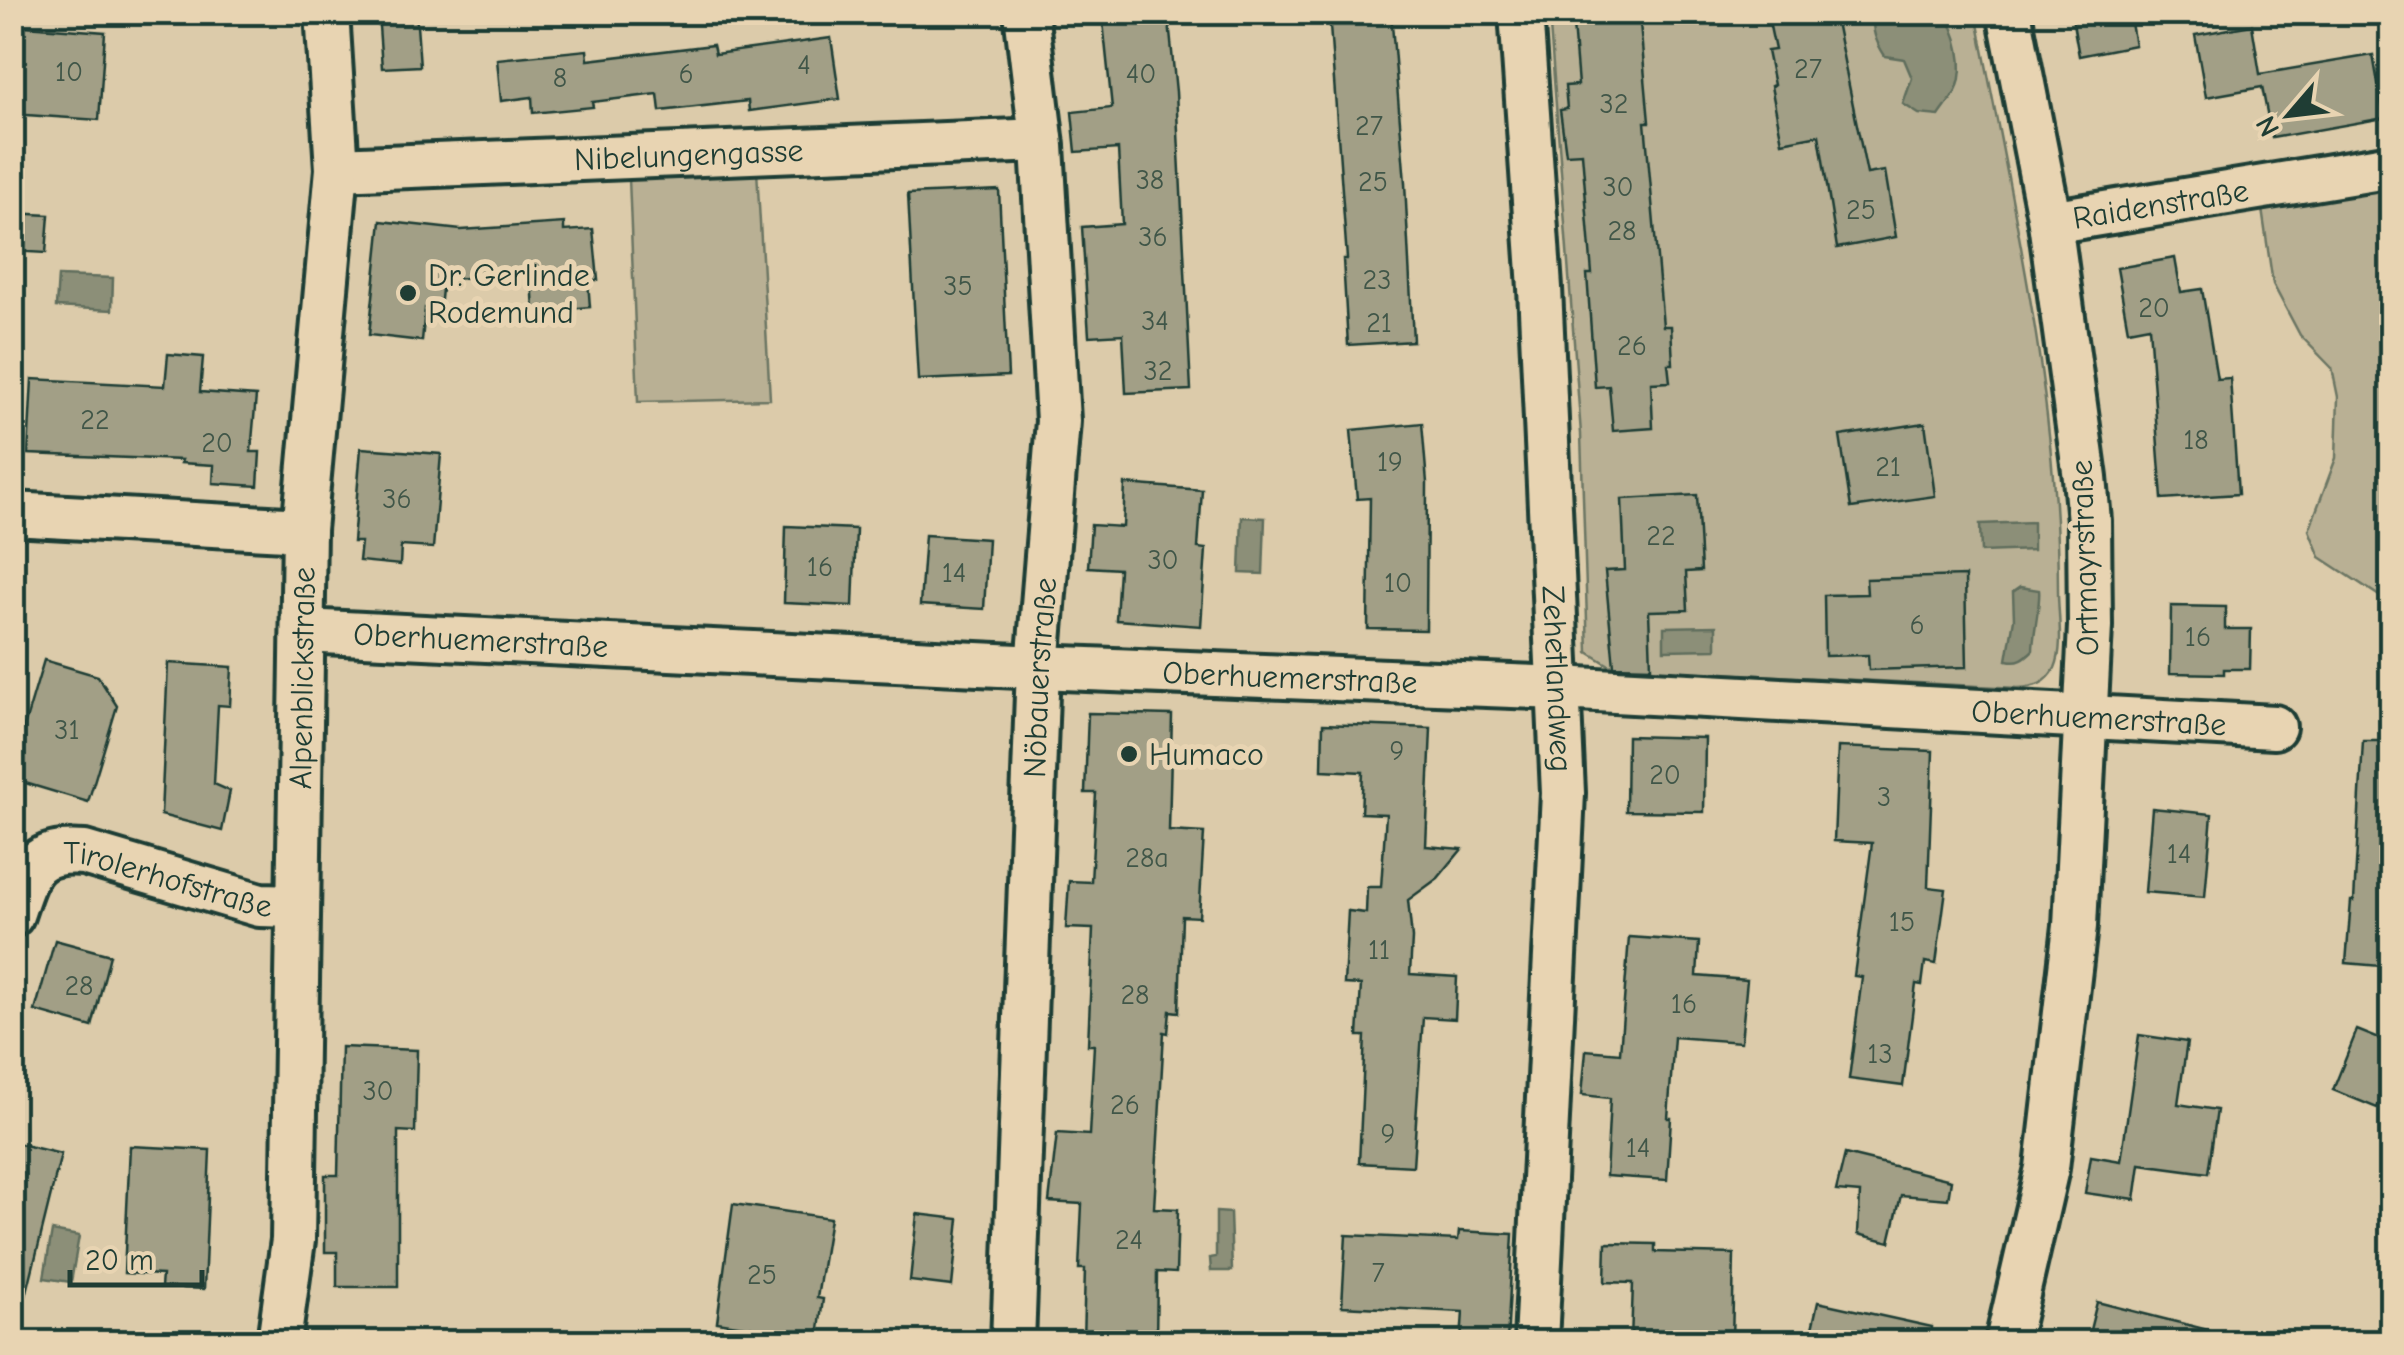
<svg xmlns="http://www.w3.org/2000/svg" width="2404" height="1355" viewBox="0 0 2404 1355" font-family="'Comic Neue',sans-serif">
<rect width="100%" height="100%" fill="#dccbaa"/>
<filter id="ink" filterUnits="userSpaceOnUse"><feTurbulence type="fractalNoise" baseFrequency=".01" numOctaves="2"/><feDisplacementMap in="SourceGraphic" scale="20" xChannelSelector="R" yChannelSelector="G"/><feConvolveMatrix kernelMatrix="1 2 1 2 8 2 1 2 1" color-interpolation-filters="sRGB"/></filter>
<g filter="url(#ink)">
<g fill="#b9b094" stroke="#6c7664" stroke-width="2.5">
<path d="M1549,13H1976C2012,203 2058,397 2058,592C2058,614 2064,648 2055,668C2047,684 2035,687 2018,688L1614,668L1588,652L1581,434Z"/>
<path d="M757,170L770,399L638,402L629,178Z"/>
<path d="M2391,186L2392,579L2384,599L2320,557L2309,530L2336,458L2338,397L2332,368L2300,335L2273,284L2262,209Z"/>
</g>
<g fill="#8c8f78" stroke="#606e5d" stroke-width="2.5">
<path d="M1873,13H1943C1958,30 1966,67 1957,89C1953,98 1944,108 1939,116L1919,114L1903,104L1912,78L1904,59L1885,56C1875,41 1872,30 1873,13Z"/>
<path d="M58,276L113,278L112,310L56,307Z"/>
<path d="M1242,517L1265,518L1263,574L1240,573Z"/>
<path d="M2033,522V550L1981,552L1980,524Z"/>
<path d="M2020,587L2039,590C2041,601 2033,634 2033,650C2025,658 2019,663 2007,660L2014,619L2013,592Z"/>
<path d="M1716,626V649L1664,650V627Z"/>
<path d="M1216,1212L1230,1213L1232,1271H1211L1210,1258L1216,1257Z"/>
<path d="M52,1231L79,1236L71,1282L44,1278Z"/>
</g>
<g fill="#a29f86" stroke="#1f3d34" stroke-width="2.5">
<path d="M378,12H416L420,66L382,68Z"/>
<path d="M1102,12H1168L1176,92L1191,390L1126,393L1123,334L1089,336L1082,227L1122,224L1118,149L1076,152L1072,112L1112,108Z"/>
<path d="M1329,12H1391L1405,183L1413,341L1348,345L1343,259H1347Z"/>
<path d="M1572,12H1639L1649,122H1645L1663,326H1671L1673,364H1668L1670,382L1651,383L1653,428L1613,431L1609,386L1595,387L1587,274H1592L1582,153L1566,154L1560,110L1567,109L1565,86L1578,85Z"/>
<path d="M1767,12H1834L1867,174L1885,171L1896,237L1837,248L1819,135L1782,142L1771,86L1774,85L1767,51L1775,50Z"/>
<path d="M2071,12H2129L2135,45L2079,56Z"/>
<path d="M12,25L105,32L99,120L12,114Z"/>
<path d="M2252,25L2260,74L2373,55L2384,118L2272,138L2262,87L2206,97L2195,35Z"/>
<path d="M831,38L840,99L749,111L748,101L660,111L658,94L592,102L593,107L533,113L532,97L501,101L497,59L587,50L588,60L713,45L715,54Z"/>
<path d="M999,190L1008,376L918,380L908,194Z"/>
<path d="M12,213L49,215L46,253L12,251Z"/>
<path d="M381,221L461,230L564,223V231L593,229L598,280L588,281L590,307L534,312L532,276L443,279L440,309L425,308L422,341L369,335Z"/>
<path d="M2175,258L2181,292L2202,289L2217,379L2230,378L2238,494L2162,499L2149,326L2128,330L2117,268Z"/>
<path d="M168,354L203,357L200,392L256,396L251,452H260L258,486L213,483L214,465L181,463L182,460L28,454L32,379L165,386Z"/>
<path d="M1422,423L1427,483L1426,630L1368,629L1370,498L1357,499L1351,430Z"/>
<path d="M1925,423L1935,496L1851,508L1840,436Z"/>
<path d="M361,448L441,454L433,548L401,546L400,565L359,561L361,542H353Z"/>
<path d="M1125,484L1202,490L1198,548L1206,549L1201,626L1116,620L1119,569L1088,567L1091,525L1123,527Z"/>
<path d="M1697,495L1701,571L1686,572L1688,610L1649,611L1651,667L1614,666L1605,571L1625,570L1622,499Z"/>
<path d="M786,526L856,529L853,606L784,603Z"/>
<path d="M925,535L988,539L984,609L920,605Z"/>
<path d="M1965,576L1967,667L1869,670L1868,655L1825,656L1824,595L1867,594L1866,579Z"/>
<path d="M2171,606L2225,607V629H2251L2250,669H2224V674L2170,673Z"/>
<path d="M44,660L98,676L117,706L88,802L12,779V767Z"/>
<path d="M168,663L232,667L230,706L218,705L214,784L230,791L222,831L161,815Z"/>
<path d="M1088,713L1172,715L1169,831L1204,833L1199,917L1182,916L1179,1012L1170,1011L1168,1033L1164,1032L1154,1208L1178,1209L1176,1273L1157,1272L1156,1342H1083L1085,1269H1079L1082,1204L1049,1202L1057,1133L1089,1135L1094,1045H1088L1093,929L1066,928L1069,881L1091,882L1096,793H1085Z"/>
<path d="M1323,724L1431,728L1426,846L1462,849L1438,878L1408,900L1412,938L1410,974L1457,977L1455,1019L1423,1017L1413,1166L1359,1163L1365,1036H1358L1361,985L1344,984L1348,911L1366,913L1367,887H1381L1386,814L1361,813L1363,772L1322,770Z"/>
<path d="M1627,736L1705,738L1704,812L1626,811Z"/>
<path d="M2363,741H2392V967L2346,963L2351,901H2354Z"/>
<path d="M1838,747L1933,751L1928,887L1946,889L1936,964L1925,962L1922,985L1916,984L1903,1086L1849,1079L1862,977L1854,976L1872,843L1834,841Z"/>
<path d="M2152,808L2212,814L2205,897L2145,892Z"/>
<path d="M1629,937L1699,942L1697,976L1747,980L1741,1042L1674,1037L1668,1118H1671L1667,1180L1606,1176L1610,1098L1582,1095L1586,1050L1620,1053Z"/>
<path d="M55,940L110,955L92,1027L35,1011Z"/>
<path d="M2357,1030L2392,1044V1107L2380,1102L2377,1108L2333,1090Z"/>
<path d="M2139,1035L2187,1042L2178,1104L2217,1110L2208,1173L2140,1164L2135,1200L2085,1193L2091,1156L2121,1161Z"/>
<path d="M341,1047L417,1050L415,1132L398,1131V1287H337V1252H325V1175H338Z"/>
<path d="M12,1142L61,1154L26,1296L12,1295Z"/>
<path d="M130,1146L210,1150L204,1289L161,1287L162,1275L124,1273Z"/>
<path d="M1845,1154L1951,1180L1948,1199L1901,1195L1890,1242L1858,1234L1860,1193L1836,1191Z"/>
<path d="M733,1204L830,1218L817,1298L823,1299L818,1337L717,1322Z"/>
<path d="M917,1214L959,1219L952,1286L910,1281Z"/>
<path d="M1459,1231L1513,1234L1507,1342L1461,1341L1463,1312L1342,1306L1346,1235L1458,1240Z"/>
<path d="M1606,1243L1655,1244V1252L1734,1254L1732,1342H1631L1633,1283L1605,1282Z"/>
<path d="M1818,1302L1932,1327L1931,1342H1809Z"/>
<path d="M2097,1302L2208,1330L2207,1342H2087Z"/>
</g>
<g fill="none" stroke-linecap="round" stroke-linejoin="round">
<defs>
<g id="minor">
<path id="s1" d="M1521,12L1540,288L1563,793L1536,1342"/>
<path id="s2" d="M337,169L1041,140"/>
<path id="s3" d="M2050,222L2392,166"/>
<path d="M12,514L304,530"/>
<path id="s4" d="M303,631L1038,667L1560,688L2274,727"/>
<path id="s5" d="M12,915C27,871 31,849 84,853L260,905L298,906"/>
<path id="s6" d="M279,1342L293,1240L304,530L337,169L327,12"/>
<path id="s7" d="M1013,1342L1038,667L1058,421L1042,146L1026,12"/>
<path d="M2007,1342L2047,1168L2075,926L2090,626L2089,521L2085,478L2050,222L2009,12"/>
</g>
</defs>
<use href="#minor" stroke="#1f3d34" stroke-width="50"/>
<use href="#minor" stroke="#e8d4b2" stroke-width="42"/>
</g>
</g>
<g fill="#1f3d34" stroke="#e8d4b2" stroke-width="4">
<circle cx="408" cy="293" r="10"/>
<circle cx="1129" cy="754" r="10"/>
</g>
<g text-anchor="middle" stroke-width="10" stroke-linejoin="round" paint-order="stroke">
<g font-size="28" fill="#405648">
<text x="804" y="74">4</text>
<text x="1808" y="78">27</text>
<text x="69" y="81">10</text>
<text x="686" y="83">6</text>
<text x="1141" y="83">40</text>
<text x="560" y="87">8</text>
<text x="1614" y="113">32</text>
<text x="1369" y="135">27</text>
<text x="1150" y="189">38</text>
<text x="1373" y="191">25</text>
<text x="1618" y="196">30</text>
<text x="1861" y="219">25</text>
<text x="1622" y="240">28</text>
<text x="1153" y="246">36</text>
<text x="1377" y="289">23</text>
<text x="958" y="295">35</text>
<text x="2154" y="317">20</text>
<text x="1155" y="330">34</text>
<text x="1379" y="332">21</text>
<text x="1632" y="355">26</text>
<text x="1158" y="380">32</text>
<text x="95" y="429">22</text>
<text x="2196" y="449">18</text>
<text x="217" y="452">20</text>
<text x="1390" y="471">19</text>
<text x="1888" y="476">21</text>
<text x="397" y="508">36</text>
<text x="1661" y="545">22</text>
<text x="1163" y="569">30</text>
<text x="820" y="576">16</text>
<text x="954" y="582">14</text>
<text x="1398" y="592">10</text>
<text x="1917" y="634">6</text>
<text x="2198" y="646">16</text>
<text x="67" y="739">31</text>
<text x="1397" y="760">9</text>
<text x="1665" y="784">20</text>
<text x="1884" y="806">3</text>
<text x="2179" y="863">14</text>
<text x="1147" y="867">28a</text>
<text x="1902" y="931">15</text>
<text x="1379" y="959">11</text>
<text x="79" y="995">28</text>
<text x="1135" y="1004">28</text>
<text x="1684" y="1013">16</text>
<text x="1880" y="1063">13</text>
<text x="378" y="1100">30</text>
<text x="1125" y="1114">26</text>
<text x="1388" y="1143">9</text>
<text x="1638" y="1157">14</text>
<text x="1129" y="1249">24</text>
<text x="1378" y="1282">7</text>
<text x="762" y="1284">25</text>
</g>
<g font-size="32" fill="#1f3d34" stroke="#e8d4b2">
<text dy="11" stroke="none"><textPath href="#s2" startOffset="352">Nibelungengasse</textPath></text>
<text dy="11" stroke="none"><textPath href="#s3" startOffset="112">Raidenstraße</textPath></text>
<text transform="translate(2084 558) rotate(-92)" y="11">Ortmayrstraße</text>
<text dy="11" stroke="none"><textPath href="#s4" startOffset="178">Oberhuemerstraße</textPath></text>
<text dy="11" stroke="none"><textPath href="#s6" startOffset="665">Alpenblickstraße</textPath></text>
<text dy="11" stroke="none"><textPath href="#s7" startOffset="665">Nöbauerstraße</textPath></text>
<text dy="11" stroke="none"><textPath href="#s4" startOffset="988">Oberhuemerstraße</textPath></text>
<text dy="11" stroke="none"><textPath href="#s1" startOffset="668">Zehetlandweg</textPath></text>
<text dy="11" stroke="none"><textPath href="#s4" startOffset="1798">Oberhuemerstraße</textPath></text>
<text dy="11" stroke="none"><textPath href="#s5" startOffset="195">Tirolerhofstraße</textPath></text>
</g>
<g font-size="32" fill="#1f3d34" stroke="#e8d4b2" text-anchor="start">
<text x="428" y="286">Dr. Gerlinde<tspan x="428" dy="37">Rodemund</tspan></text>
<text x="1149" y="765">Humaco</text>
</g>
</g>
<rect width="2404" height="1355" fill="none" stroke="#e8d4b2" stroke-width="50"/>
<rect x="25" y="25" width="2354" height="1305" fill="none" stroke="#1f3d34" stroke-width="4" filter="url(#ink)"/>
<g transform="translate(2289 115) rotate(242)" stroke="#e8d4b2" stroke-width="8" paint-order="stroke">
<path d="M0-8L18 38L0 25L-18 38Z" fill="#1f3d34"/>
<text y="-15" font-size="28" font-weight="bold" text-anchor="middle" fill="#1f3d34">N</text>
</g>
<path d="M70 1270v15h132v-15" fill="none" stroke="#1f3d34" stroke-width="5"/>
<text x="85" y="1270" font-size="30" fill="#1f3d34" stroke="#e8d4b2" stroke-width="8" paint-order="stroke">20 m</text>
</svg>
